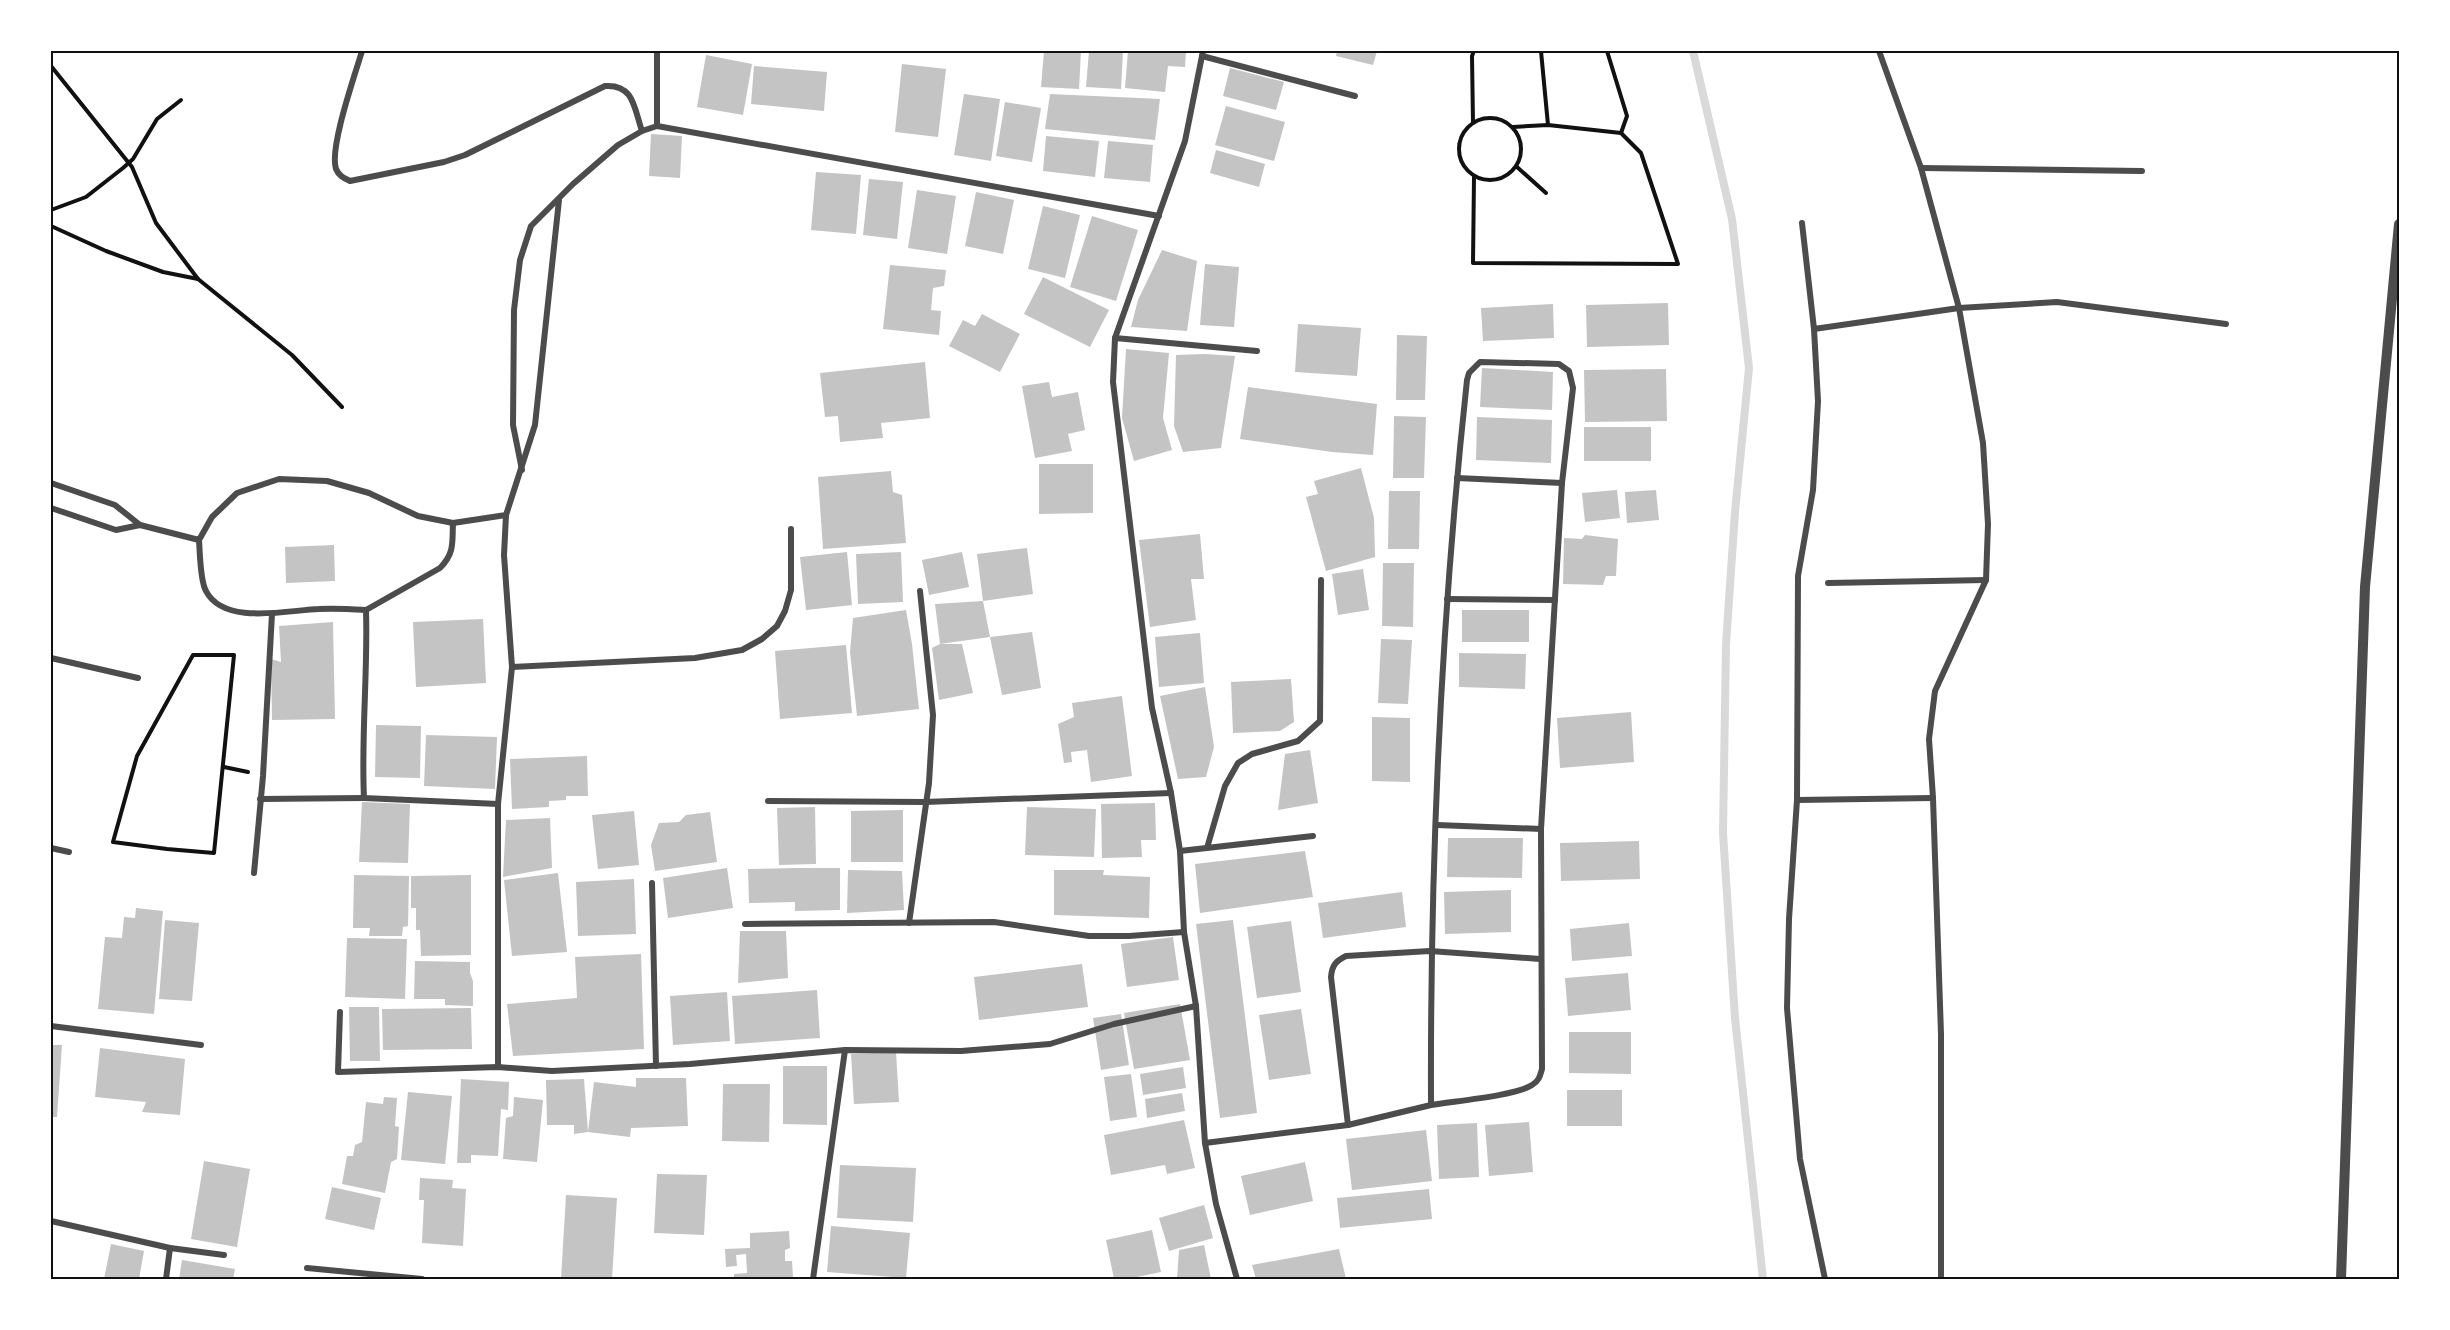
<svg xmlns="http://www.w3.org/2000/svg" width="2450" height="1330" viewBox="0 0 2450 1330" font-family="'Nunito Sans',sans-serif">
<rect width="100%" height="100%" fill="#fff"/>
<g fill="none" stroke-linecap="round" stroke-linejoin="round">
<path stroke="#d9d9d9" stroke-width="8" d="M1693,51L1732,219L1749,368L1735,512L1726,644L1723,833L1735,1018L1763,1279"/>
</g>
<g fill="#c4c4c4">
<path d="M1044,51H1081L1079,89L1041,87Z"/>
<path d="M1089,51H1123L1121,89L1086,87Z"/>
<path d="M1128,51H1186L1185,67L1168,66L1165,92L1125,88Z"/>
<path d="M1337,51H1377L1373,65L1336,56Z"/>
<path d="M706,55L752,64L743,115L697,107Z"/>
<path d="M902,64L946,69L938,137L895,132Z"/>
<path d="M754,66L827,72L824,111L751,104Z"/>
<path d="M1230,68L1284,82L1276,110L1223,96Z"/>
<path d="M964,94L1000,99L991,161L954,155Z"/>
<path d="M1050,94L1160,99L1155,140L1045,129Z"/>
<path d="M1005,102L1041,108L1032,162L996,156Z"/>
<path d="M1226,106L1285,122L1274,161L1215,145Z"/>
<path d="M651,134L682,136L680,178L649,176Z"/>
<path d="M1046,136L1099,141L1095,177L1043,171Z"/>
<path d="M1108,141L1153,145L1150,182L1104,178Z"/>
<path d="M1216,150L1265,164L1259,187L1210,173Z"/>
<path d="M816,172L861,175L856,234L811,230Z"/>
<path d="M869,179L903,182L897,239L863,235Z"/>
<path d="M917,190L956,196L947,254L908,248Z"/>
<path d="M976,192L1014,200L1003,254L965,246Z"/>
<path d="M1043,206L1080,215L1065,278L1028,269Z"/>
<path d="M1092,216L1138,230L1116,301L1070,287Z"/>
<path d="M1162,250L1197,261L1187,331L1131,327L1138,300Z"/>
<path d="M1205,264L1239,267L1234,327L1200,325Z"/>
<path d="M890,265L946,270L944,286L933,288L931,310L941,311L939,335L883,329Z"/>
<path d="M1043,277L1109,310L1090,347L1024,314Z"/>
<path d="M1668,303L1669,345L1587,347L1586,305Z"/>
<path d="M1553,304L1554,338L1483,341L1481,308Z"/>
<path d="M982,314L1020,334L1000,372L949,346L963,320L975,326Z"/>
<path d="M1298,324L1361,328L1357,376L1295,372Z"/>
<path d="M1397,335L1427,336L1425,400H1396Z"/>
<path d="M1126,349L1169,353L1163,418L1172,450L1134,461L1122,418Z"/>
<path d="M1205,354L1235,356L1221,448L1183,452L1174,426L1176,355Z"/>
<path d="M925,362L930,418L881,423L883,438L840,442L838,416L825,417L820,373Z"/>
<path d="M1482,368L1553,372L1552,410L1480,407Z"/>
<path d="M1666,369L1667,421L1585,422L1584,370Z"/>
<path d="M1049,382L1052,397L1078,392L1085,430L1068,434L1072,451L1035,458L1022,386Z"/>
<path d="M1248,387L1377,404L1373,455L1332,452L1240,439Z"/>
<path d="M1394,416L1426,417L1424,478H1393Z"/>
<path d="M1477,417L1552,420L1551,463L1476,460Z"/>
<rect x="1584" y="427" width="67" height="34"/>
<path d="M1039,464H1093V513L1039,514Z"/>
<path d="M1361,468L1374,518L1375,557L1326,571L1306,497L1318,494L1314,481Z"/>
<path d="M891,471L893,492L902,495L906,543L823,549L818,477Z"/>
<path d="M1617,490L1620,518L1585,522L1582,493Z"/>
<path d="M1656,490L1659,520L1627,523L1625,492Z"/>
<path d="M1389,491H1420L1419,549H1388Z"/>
<path d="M1200,534L1204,579H1191L1196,620L1150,627L1139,540Z"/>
<path d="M1585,535L1618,539L1616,576H1606L1603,585L1563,584L1564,538L1582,539Z"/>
<path d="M334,545L335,581L286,583L285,547Z"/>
<path d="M1027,548L1033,594L983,601L977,554Z"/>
<path d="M847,552L852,605L806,610L800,557Z"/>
<path d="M901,552L903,602L858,604L856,554Z"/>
<path d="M962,552L969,587L929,595L922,560Z"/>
<path d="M1383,563H1414L1413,627L1382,626Z"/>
<path d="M1363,569L1369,610L1338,615L1332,574Z"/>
<path d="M983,601L990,637L940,644L935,604Z"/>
<path d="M906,610L912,644L919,709L857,716L850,652L853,618Z"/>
<rect x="1462" y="610" width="67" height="32"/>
<path d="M483,619L486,683L416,687L413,622Z"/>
<path d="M333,622L335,719L272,720L271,659L281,662L279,626Z"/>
<path d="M1032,632L1041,688L1002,695L990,637Z"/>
<path d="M1200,633L1204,683L1159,687L1155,637Z"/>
<path d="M1381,639L1412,640L1408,704L1378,703Z"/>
<path d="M940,644H962L973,693L939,700L932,648Z"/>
<path d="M846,645L852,713L780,719L775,651Z"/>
<path d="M1459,653L1526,654L1525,689L1459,687Z"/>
<path d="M1291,679L1294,722L1280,731L1233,733L1231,682Z"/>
<path d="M1205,687L1214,747L1206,777L1178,779L1160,696Z"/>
<path d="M1122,696L1132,776L1091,782L1087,750L1071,752L1072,762L1064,763L1058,724L1074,717L1072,703Z"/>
<path d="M1631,712L1634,762L1560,768L1557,718Z"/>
<path d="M1372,717L1410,718V782L1372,781Z"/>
<path d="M376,725L421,726L420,778L375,777Z"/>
<path d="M426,735L497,737L495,789L424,786Z"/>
<path d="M1310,750L1318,803L1278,810L1285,754Z"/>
<path d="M587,756L588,796H566V800L549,801V807L512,809L510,759Z"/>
<path d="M362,802L410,804L408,863L359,862Z"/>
<path d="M1155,803L1156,840H1141L1142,857L1102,858L1101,804Z"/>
<path d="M815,807L816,864L779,865L777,808Z"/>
<path d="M1027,807L1096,809L1094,857L1025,855Z"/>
<path d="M903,810V862H851V811Z"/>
<path d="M634,811L639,865L598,869L592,815Z"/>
<path d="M710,812L717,862L655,871L651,845L659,823L679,822L686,815Z"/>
<path d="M550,818L552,868L503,877L506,820Z"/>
<path d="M1448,838H1523L1522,878L1447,877Z"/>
<path d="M1639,841L1640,879L1561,881L1560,843Z"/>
<path d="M1305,851L1313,897L1200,913L1195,864Z"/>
<path d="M727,868L733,908L668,918L663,878Z"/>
<path d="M795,868H840V910L795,911V902L749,903L748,869Z"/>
<path d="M848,870L902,871L904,910L847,913Z"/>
<path d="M1054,870H1104L1103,875L1150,877L1149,918L1054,915Z"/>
<path d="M558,873L567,952L512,956L504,880Z"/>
<path d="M354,875L409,876L408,926L403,927L402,936H369L370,928H353Z"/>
<path d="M471,875V955L421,956L420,930H416V908H411V876Z"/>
<path d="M634,879L636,934L578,936L576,882Z"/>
<path d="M1511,890V932L1445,934L1444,892Z"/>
<path d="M1402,892L1406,927L1323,938L1318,903Z"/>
<path d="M136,908L163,911L154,1014L98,1009L105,937L122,938L124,917L135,918Z"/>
<path d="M165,920L199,923L192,1001L159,999Z"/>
<path d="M1233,920L1257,1113L1220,1118L1196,924Z"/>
<path d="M1291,921L1301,992L1257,998L1247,927Z"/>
<path d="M1629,923L1632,956L1572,961L1570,929Z"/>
<path d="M740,931H786L788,978L738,983Z"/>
<path d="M1173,937L1179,980L1127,987L1121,944Z"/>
<path d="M347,938L407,939L405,999L345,997Z"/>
<path d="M641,954L644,1049L513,1056L507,1004L577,998L575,957Z"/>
<path d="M415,961L470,962V973L473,981V1006L445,1005V999H414Z"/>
<path d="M1082,964L1088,1007L979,1020L974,977Z"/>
<path d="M1628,973L1631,1010L1568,1016L1565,978Z"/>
<path d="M817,990L820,1038L735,1044L732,996Z"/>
<path d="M727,992L730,1041L673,1045L670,996Z"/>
<path d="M1180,1004L1190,1060L1134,1069L1124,1013Z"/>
<path d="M349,1007H379L380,1061H350Z"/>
<path d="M471,1008L472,1049L383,1050L382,1009Z"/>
<path d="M1301,1009L1311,1074L1269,1080L1259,1015Z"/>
<path d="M1121,1014L1129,1065L1101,1070L1093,1018Z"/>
<path d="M1569,1032H1631V1074L1569,1073Z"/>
<path d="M51,1045H62L57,1117H51Z"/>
<path d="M100,1048L185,1059L180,1115L142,1112L146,1102L95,1097Z"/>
<path d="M896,1052L899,1102L854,1104L851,1054Z"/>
<path d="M783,1066H827V1125L783,1124Z"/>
<path d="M1183,1067L1186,1088L1143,1095L1140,1074Z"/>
<path d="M1131,1074L1137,1117L1110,1121L1104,1077Z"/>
<path d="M636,1078H686L688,1126L631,1128L630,1137L588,1132L574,1134V1125H547L546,1080L584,1079L588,1132L594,1082L636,1087Z"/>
<path d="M461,1079L509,1082L508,1110L501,1109L498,1156L471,1155V1163H457Z"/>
<path d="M723,1084H770L769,1142L722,1141Z"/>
<rect x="1567" y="1090" width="55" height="36"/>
<path d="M408,1092L452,1096L445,1164L401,1160Z"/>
<path d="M1182,1093L1185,1111L1147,1118L1145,1099Z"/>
<path d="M384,1097L397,1098L395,1126L399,1127L397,1159L391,1162L385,1193L342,1184L347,1156H353L355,1145L362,1142L366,1102L383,1104Z"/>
<path d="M514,1097L543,1100L537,1162L503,1159L506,1118L513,1116Z"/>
<path d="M1184,1120L1195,1168L1167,1174L1165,1165L1111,1175L1104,1135Z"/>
<path d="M1529,1122L1533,1172L1489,1176L1485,1125Z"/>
<path d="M1477,1123L1479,1177L1439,1179L1437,1125Z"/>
<path d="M1426,1130L1432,1181L1352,1190L1346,1139Z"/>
<path d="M204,1161L250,1169L237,1247L191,1239Z"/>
<path d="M1305,1162L1313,1201L1250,1215L1241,1176Z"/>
<path d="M840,1165L916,1168L913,1222L837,1218Z"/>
<path d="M657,1174L707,1175L704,1235L654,1233Z"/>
<path d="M420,1178L453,1180L452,1188L466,1189L463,1246L422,1243L424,1200H419Z"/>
<path d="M332,1187L381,1198L374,1230L325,1219Z"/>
<path d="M1429,1189L1432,1219L1340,1228L1337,1198Z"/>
<path d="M566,1195L617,1198L612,1279H561Z"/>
<path d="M1204,1205L1213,1238L1169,1251L1159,1218Z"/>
<path d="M831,1226L910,1233L906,1278L827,1272Z"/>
<path d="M1152,1230L1161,1272L1127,1279H1114L1106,1240Z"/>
<path d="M789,1231L790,1248L785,1250V1261H792L793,1277L734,1279V1274L747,1273L746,1254L736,1255L737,1266L726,1267L725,1249L750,1248V1233Z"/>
<path d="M111,1244L144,1251L139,1279H104Z"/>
<path d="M1204,1245L1211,1279H1177L1179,1250Z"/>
<path d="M1339,1249L1346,1279H1256L1252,1265Z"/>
<path d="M182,1260L235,1269L233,1279H179Z"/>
</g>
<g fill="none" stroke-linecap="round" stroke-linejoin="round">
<g stroke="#111" stroke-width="4">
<path d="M1541,51L1548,125"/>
<path d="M1607,51L1627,116L1621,133"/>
<path d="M51,66L132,167L156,223L198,279L292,355L342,407"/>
<circle cx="1490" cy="149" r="31"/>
<path d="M1473,123L1472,56L1474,51"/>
<path d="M1517,167L1546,193"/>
<path d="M1474,177L1473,263L1678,264L1641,153L1621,133L1548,125L1513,127"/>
<path d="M51,210L86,197L123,168L133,159L157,119L181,100"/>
<path d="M51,226L106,251L163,272L198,279"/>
<path d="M193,655H234L214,853L167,849L113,842L137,756Z"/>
<path d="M224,767L248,772"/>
</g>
<g stroke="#4c4c4c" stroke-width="6">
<path d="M362,51C355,75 329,148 336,169C339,176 344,178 350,181L444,162L465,155L605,86C634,84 634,108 642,131"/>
<path d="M1203,51L1185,141L1115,338L1113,382L1152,708L1171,793L1180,851L1184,932L1196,1006L1205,1143L1216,1204L1237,1279"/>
<path d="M1879,51L1921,168L1959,308L1983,443L1988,524L1986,580L1935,691L1929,739L1933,798L1941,1034V1279"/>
<path d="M1202,56L1355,96"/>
<path d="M657,126V51"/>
<path d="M1921,168L2142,171"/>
<path d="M1802,223L1814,329L1959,308L2057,302L2226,324"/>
<path d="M1814,329L1818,401L1813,490L1798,576L1797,800L1789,919L1787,1008L1800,1159L1825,1279"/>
<path d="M1115,338L1257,351"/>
<path d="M522,470L513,425L514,310L520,260L531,226L573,184L618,145L642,131L657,126L1159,216"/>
<path d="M1457,478L1562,483"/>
<path d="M51,483L115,505L140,525L199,540L212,517L237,493L279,479L327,481L369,493L418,516L453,523L506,515L535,425L559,200"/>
<path d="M51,508L116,530L140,525"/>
<path d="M506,515L504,555L512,667L695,658L742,650L762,639L777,626L785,611L791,590V529"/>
<path d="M199,540C200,553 200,581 206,591C224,626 288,610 319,609C334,608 350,609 366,610C368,673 361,735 364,798L498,804"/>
<path d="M1828,583L1986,580"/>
<path d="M1447,599L1555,600"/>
<path d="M366,610L440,568C455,553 452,542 453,523"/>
<path d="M51,658L138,678"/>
<path d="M260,799L364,798"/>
<path d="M1797,800L1933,798"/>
<path d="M768,801L925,802L1171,793"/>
<path d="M1437,825L1541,829"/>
<path d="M51,848L69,852"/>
<path d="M1207,848L1225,786L1238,763L1252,754L1298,741L1320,721L1321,580"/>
<path d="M1180,851L1313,836"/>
<path d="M254,873L263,776L272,614"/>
<path d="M652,883L656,1066"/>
<path d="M909,923L929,783L933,715L920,591"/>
<path d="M745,924L994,922L1089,936H1129L1184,932"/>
<path d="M340,1012L338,1072L498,1067L552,1071L690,1064L845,1050L961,1051L1050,1044L1114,1024L1196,1006"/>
<path d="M51,1026L201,1045"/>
<path d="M498,1067V804L512,667"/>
<path d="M1348,1125L1331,977C1332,965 1336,961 1346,956L1430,951L1540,959"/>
<path d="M1205,1143L1348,1125L1431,1105C1430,863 1441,620 1467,380L1469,373L1480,362L1559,364L1569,371L1573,388L1562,483L1541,829L1542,1069C1540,1076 1539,1081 1532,1085C1515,1096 1454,1101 1431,1105"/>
<path d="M51,1221L170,1248L224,1255"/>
<path d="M307,1268L422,1279"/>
<path d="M166,1279L170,1248"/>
<path d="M813,1279L845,1050"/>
</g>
<path stroke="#4c4c4c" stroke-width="10" d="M2341,1279L2365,587L2399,224"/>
</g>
<rect width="2450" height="1330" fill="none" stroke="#ffffff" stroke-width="105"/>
<rect x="52" y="52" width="2346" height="1226" fill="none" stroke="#111" stroke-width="2"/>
</svg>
